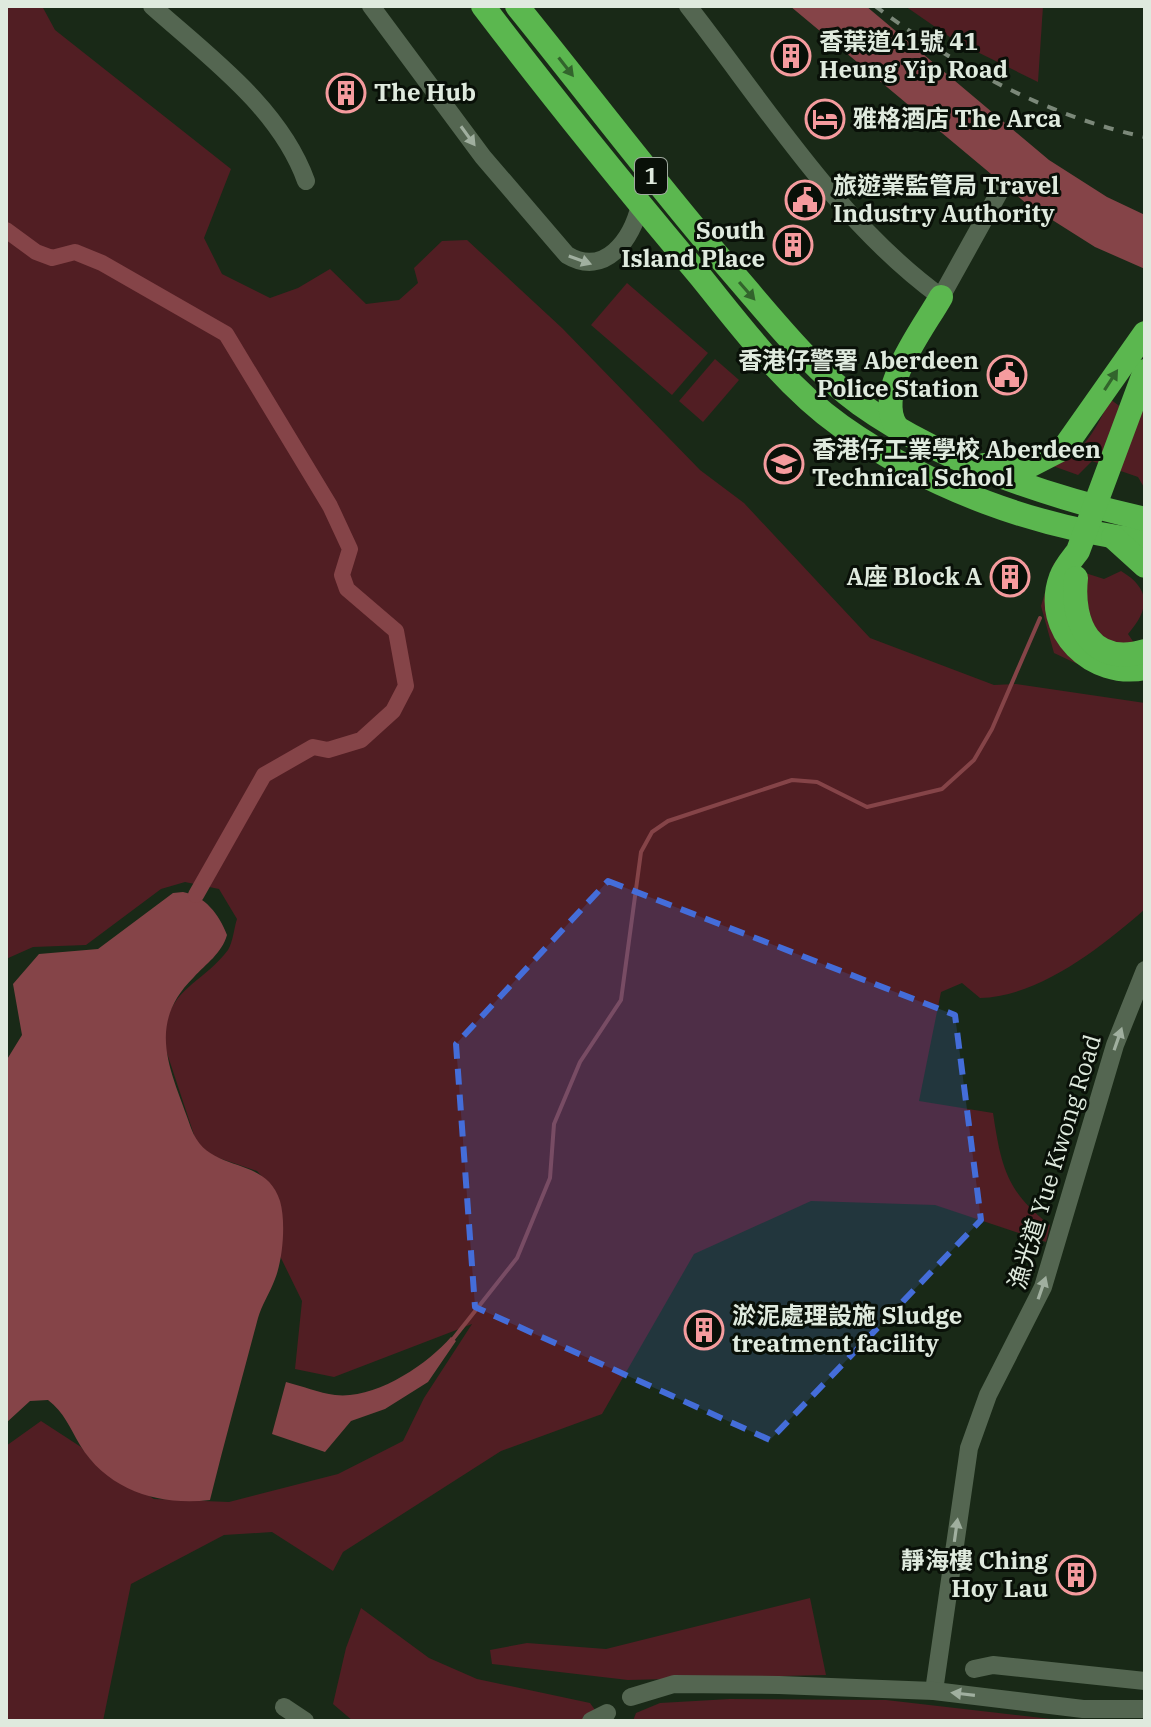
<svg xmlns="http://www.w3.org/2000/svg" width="1151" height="1727" viewBox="0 0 1151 1727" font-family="'IBM Plex Serif','Noto Sans TC',serif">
<rect width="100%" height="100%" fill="#192917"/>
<g fill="#511e23">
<path d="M6,6H42L55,30L231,169L204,238L222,274L270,298L298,288L330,269L366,304L399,300L418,283L414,268L442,241L467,240L562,328L700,470L744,503L870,638L994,685L1016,684L1145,703V909C1103,946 1039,997 980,998L962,983L941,992L919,1101L993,1113C1001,1165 1006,1192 1050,1225L1046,1242L935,1205L811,1201L694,1254L602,1414L501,1451L343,1552L333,1571L272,1532L224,1535L131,1584L103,1721H6V1446L41,1421L81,1447L92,1461L154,1499L229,1502L338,1474L403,1441L424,1398L472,1324L334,1377L295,1369L302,1301L280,1256L282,1222L274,1190L257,1171L207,1154L196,1141L165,1047C162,989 200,987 228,950C233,942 234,928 237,919L219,889L185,882L161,889L86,945L33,947L6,959Z"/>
<path d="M905,6H1043L1038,82L957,42Z"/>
<path d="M627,283L708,353L672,395L591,325Z"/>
<path d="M715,359L739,380L703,422L679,401Z"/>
<path d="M1110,399L1122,408H1145V489L1138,477L1092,461L1078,475L1053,466C1083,454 1097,428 1110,399Z"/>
<path d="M1054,563L1104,579L1121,571C1151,589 1150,609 1128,634L1145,659L1105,677L1054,653L1041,606Z"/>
<path d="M810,1598L826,1675L628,1680L492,1664L490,1650L527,1643L606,1649Z"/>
<path d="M361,1608L429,1658L477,1679L590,1703L603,1721H353L333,1704L346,1648Z"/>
<path d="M730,1699L886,1700L1069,1721H633L636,1713L660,1703Z"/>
</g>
<g fill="#854448">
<path d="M790,6H866L1049,160L1107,197L1145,215V269L1095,247L1027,204Z"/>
<path d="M183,892C205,896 219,914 227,935C222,953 206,964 194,977C144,1026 172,1072 191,1128C208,1176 265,1153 280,1201C286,1222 283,1259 275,1279C270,1293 262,1304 258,1318C242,1379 225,1439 210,1500C160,1506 108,1491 80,1445C70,1428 64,1412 48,1400L30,1401L6,1423V1061L22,1035L13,984L39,954L98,949L173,893Z"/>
<path d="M451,1337L456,1341L428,1382L385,1409L351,1421L325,1452L272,1434L286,1382C302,1386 319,1393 335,1395C374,1400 427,1365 451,1337Z"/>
</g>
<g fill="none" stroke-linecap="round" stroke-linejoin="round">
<path stroke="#854448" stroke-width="4" d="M453,1339L517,1258L550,1178L554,1124L580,1062L621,1000L641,852L652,832L668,821L792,780L817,782L867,807L942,789L974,760L992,729L1040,618"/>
<path stroke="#854448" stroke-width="16" d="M6,230L36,252L52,258L75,252L102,263L226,334L330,506L350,549L342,575L347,589L396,631L406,686L393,711L361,740L328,750L313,747L264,775L196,895"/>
<g stroke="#546651" stroke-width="18">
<path d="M152,6C208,56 280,108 306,181"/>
<path d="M371,6L483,157L567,255C605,278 632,239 640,205"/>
<path d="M688,6C766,106 837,221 941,297L1001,189"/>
<path d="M974,1669L993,1665L1145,1681"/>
<path d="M934,1691L969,1448L988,1395L1043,1287L1115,1045L1145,970"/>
<path d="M631,1697L674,1684L779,1685L934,1691L1083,1709H1145"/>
<path d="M284,1707L305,1721"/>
<path d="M591,1721L607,1713"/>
</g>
<g stroke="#5bb74f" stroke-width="24">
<path d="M483,6C553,98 626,188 700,276C743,329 785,386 841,426C930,489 1037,528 1145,541"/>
<path d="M517,6C591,97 661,191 738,279C776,323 813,370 860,404C941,462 1050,497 1145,519"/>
<path d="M1145,371L1078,551C1072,559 1064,568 1061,577C1041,631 1093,679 1145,668"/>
<path d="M896,426C874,391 923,329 941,297"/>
<path d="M984,465H1031L1064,448L1145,333"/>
<path d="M1113,537L1145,566"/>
<path d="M1076,578C1071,624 1091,667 1145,651"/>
</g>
<path stroke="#7b8879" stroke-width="4" stroke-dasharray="10 10" stroke-linecap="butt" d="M875,6C955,66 1046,116 1145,137"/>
</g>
<defs><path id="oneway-solid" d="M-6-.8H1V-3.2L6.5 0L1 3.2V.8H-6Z" transform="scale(2)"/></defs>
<g fill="#32642c">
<use href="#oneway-solid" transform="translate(566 67) rotate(52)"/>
<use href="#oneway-solid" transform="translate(747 291) rotate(49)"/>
<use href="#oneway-solid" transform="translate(1111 380) rotate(-57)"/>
</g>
<g fill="#a0af9f">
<use href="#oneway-solid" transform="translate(468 136) rotate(54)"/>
<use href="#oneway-solid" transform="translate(580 260) rotate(20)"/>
<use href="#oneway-solid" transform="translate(1118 1039) rotate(-71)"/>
<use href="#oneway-solid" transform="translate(1042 1288) rotate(-71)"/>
<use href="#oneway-solid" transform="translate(956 1530) rotate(-82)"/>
<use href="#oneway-solid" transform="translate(963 1694) rotate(-173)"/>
</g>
<path fill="#446dd9" fill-opacity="0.2" stroke="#446dd9" stroke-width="6" stroke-dasharray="16 10" stroke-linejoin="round" d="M608,881L955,1015L981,1220L770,1440L475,1307L456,1044Z"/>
<defs>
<symbol id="building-ring" viewBox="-11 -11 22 22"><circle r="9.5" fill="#091008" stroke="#f59b9e" stroke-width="1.5"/><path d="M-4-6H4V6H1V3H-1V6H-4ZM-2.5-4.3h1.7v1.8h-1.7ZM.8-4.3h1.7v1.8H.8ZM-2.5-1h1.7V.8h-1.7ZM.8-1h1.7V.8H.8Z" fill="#f59b9e"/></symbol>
<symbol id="hotel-ring" viewBox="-11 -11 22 22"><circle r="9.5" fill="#091008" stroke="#f59b9e" stroke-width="1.5"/><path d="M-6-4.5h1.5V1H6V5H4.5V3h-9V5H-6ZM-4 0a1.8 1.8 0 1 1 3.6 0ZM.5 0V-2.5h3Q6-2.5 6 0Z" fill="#f59b9e"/></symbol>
<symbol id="civic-ring" viewBox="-11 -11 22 22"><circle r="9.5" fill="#091008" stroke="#f59b9e" stroke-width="1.5"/><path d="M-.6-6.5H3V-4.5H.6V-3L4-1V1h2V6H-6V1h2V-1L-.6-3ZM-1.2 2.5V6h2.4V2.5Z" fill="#f59b9e"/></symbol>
<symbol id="school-ring" viewBox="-11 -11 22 22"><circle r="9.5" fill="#091008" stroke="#f59b9e" stroke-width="1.5"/><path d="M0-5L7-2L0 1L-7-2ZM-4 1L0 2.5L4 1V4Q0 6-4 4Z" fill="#f59b9e"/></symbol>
</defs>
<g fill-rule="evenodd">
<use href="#building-ring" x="769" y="34" width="44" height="44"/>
<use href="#building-ring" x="324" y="71" width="44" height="44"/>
<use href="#hotel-ring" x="803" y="97" width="44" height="44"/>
<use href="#civic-ring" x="783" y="178" width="44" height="44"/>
<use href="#building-ring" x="771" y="223" width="44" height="44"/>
<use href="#civic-ring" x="985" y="353" width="44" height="44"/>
<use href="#school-ring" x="762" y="442" width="44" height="44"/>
<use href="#building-ring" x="988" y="555" width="44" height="44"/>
<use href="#building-ring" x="682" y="1308" width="44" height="44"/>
<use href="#building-ring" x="1054" y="1553" width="44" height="44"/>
</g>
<g text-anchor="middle" stroke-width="6" stroke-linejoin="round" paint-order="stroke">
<rect fill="#091008" stroke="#9fa99e" stroke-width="2" x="635" y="158" width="32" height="36" rx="6"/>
<g font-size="22" font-weight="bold" fill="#dfeade">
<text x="651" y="184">1</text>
</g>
<g font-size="24" font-weight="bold" fill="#dfeade" stroke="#091008" text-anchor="start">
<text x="819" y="50">香葉道41號 41<tspan x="819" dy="28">Heung Yip Road</tspan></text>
<text x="374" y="101">The Hub</text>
<text x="853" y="127">雅格酒店 The Arca</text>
<text x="833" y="194">旅遊業監管局 Travel<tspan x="833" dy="28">Industry Authority</tspan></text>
<text x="765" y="239" text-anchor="end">South<tspan x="765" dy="28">Island Place</tspan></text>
<text x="979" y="369" text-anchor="end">香港仔警署 Aberdeen<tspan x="979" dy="28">Police Station</tspan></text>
<text x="812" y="458">香港仔工業學校 Aberdeen<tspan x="812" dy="28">Technical School</tspan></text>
<text x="982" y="585" text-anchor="end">A座 Block A</text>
<text x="732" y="1324">淤泥處理設施 Sludge<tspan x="732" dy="28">treatment facility</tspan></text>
<text x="1048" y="1569" text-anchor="end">靜海樓 Ching<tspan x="1048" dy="28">Hoy Lau</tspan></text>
</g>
<g font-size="24" fill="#dfeade" stroke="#091008">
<text transform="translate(1055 1162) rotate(-73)" y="8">漁光道 Yue Kwong Road</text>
</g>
</g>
<rect width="1151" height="1727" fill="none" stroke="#dfeade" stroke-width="16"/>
</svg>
